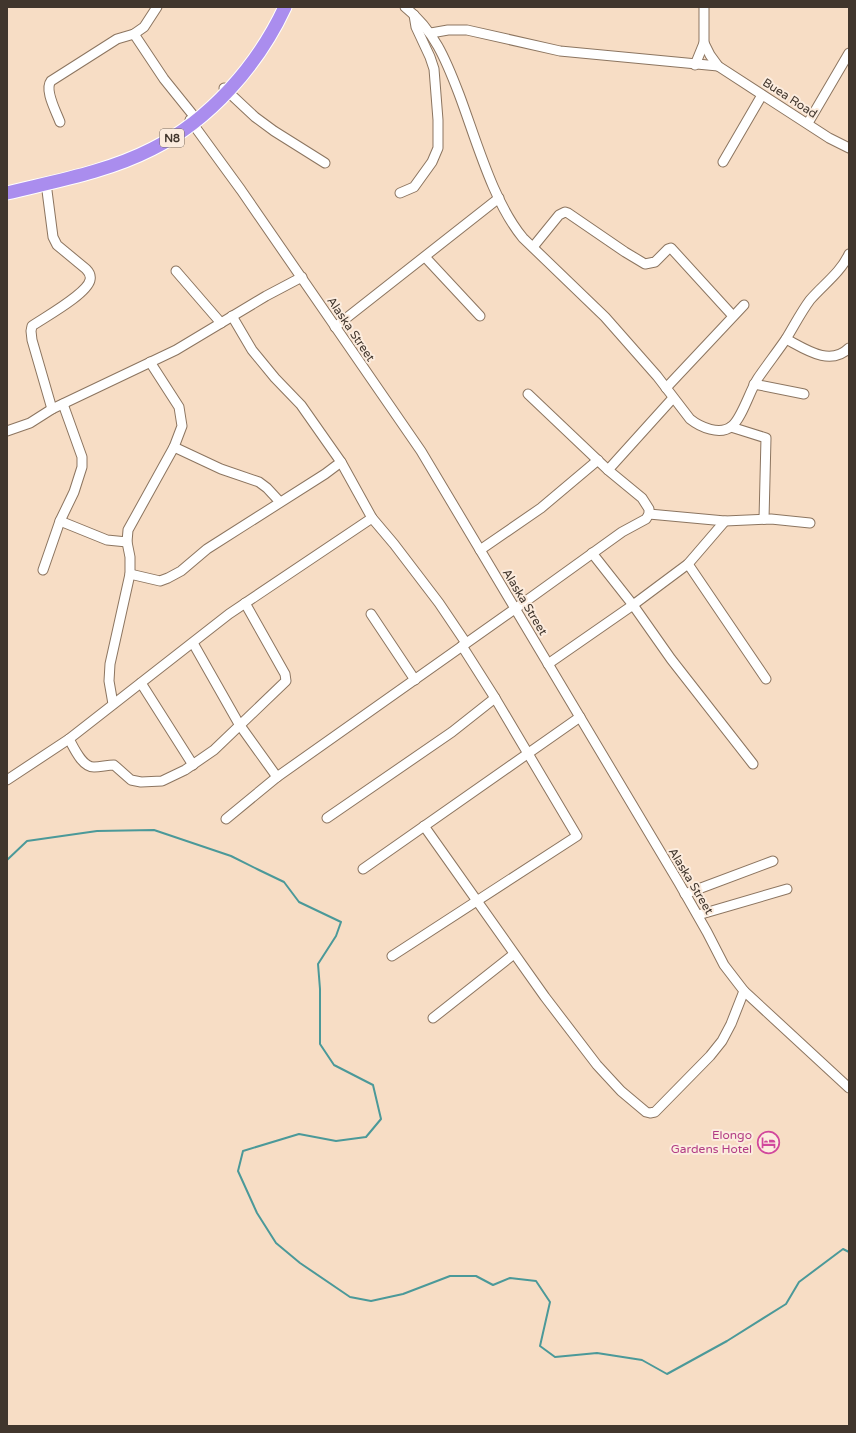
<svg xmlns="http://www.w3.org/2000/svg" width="856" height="1433" viewBox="0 0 856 1433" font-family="'Varela Round',sans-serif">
<rect width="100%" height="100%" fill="#f7ddc5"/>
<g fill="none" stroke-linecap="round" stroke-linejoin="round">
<path stroke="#4b9999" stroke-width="2" d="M7,860L27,841L97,831L154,830L231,856L259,870L284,882L299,902L341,922L336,936L318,964L320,989V1044L334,1065L373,1085L381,1119L366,1137L336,1141L299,1134L243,1151L238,1171L257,1213L276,1243L300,1263L350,1297L371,1301L403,1294L450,1276H476L493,1285L510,1278L536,1281L550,1302L540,1346L555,1357L597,1353L642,1360L667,1374L727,1341L786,1304L799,1282L843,1249L849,1252"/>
<defs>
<g id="minor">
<path d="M157,7L144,27L134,34L164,79L197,120"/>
<path d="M405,7C434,30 446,60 459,94C476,139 493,202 523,238L605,317L657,376L690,419C700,427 720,436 732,426C742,418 750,390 758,378C767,365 777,352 786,339C794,326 801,312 810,300C823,285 841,272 849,254"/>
<path d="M431,33L448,30H467L560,51L718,66"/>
<path d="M704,43L710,55L718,66L829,138L849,148"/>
<path d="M695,65L704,43V7"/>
<path d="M224,88L255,117L274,131L325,163"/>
<path d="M190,120L241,190L421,451L679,883L707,932L724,965L744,991L849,1088"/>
<path d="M60,122C56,111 44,90 51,81L117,39L134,34"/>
<path d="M808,123L849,53"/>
<path d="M723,162L762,95"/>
<path d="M46,183L53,237L57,245L86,269C89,272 91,276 90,280C87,294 45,317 32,326L31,331L32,340L52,409"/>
<path d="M400,193L414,187L432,162L438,148V120L434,69L430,57L416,27L414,15"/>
<path d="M533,247L559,215L565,212L568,213L625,252L645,264L655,262L668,249L671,248L733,316"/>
<path d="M425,257L480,316"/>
<path d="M176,271L221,323"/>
<path d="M335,327L499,198"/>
<path d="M786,339C805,349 830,367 849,348"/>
<path d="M754,384L804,394"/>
<path d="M666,388L744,305"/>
<path d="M731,427L766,438L764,519"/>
<path d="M7,431L30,423L52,409L176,350L266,296L302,277"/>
<path d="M174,447L221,469L259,482L267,488L280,502"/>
<path d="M341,462L372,518"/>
<path d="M608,470L673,398"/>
<path d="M649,514L725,521L771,519L810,523"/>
<path d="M60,521L107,540L127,542"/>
<path d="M480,550L541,508L598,460"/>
<path d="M592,553L633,605L671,659L753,764"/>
<path d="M688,564L766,679"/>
<path d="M43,570L60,521L74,492L82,467V457L63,404"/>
<path d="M130,574L160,581L168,578L181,571L207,549L325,474L341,462L301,405L275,378L252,350L232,316"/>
<path d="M371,614L415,680"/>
<path d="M193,643L239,724L277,777"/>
<path d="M548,664L633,605L688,564L725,521"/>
<path d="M141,683L193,765"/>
<path d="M113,704L109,681L110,664L130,574V557L127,542L128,530L174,447L182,426L179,407L150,362"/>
<path d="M69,739C74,748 82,767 94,767C101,767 107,765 114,765L131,780L141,782L162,781L185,770L214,750L286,681L285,674L245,603"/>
<path d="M7,780L69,739L229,614L372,518L394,544L439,603L466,643"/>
<path d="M327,818L452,732L495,698"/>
<path d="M226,819L277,777L533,596L622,532L646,519L649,514V509L642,498L608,470L528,394"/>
<path d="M424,826L545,997L597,1065L621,1091L646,1112L650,1113L655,1112L710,1056L722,1041L731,1024L744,991"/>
<path d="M363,869L580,717"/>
<path d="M685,894L773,861"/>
<path d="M698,915L787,889"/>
<path d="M392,956L577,836L495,698L462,646"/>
<path d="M433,1018L514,954"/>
</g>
<path id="highway" d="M7,193C56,181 107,172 152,149C210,120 258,65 285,7"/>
</defs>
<use href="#minor" stroke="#8c7560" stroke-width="11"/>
<use href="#highway" stroke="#fff" stroke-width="15"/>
<use href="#minor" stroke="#fff" stroke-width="9"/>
<use href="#highway" stroke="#aa8dee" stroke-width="13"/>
</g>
<defs>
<symbol id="hotel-ring" viewBox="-11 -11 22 22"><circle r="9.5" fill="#fcecde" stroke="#d1479c" stroke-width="1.5"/><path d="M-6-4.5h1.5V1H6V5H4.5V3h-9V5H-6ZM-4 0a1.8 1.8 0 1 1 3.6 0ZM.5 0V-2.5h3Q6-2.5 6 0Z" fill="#d1479c"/></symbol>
</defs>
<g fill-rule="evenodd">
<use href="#hotel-ring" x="756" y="1130" width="25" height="25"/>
</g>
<g text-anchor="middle" stroke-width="4" stroke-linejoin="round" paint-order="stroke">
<rect fill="#fcecde" stroke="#796d62" stroke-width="1" x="160" y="129" width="24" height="18" rx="3"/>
<g font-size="11" font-weight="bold" fill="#41362d">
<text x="172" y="142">N8</text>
</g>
<g font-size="12" fill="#41362d" stroke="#fcecde">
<text transform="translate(790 98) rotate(33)" y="4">Buea Road</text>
<text transform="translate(351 329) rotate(56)" y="4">Alaska Street</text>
<text transform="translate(525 602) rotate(59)" y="4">Alaska Street</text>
<text transform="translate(691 881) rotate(59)" y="4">Alaska Street</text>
</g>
<g font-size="12" fill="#b23c85" stroke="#fcecde" text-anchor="end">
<text x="752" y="1139">Elongo<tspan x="752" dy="14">Gardens Hotel</tspan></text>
</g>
</g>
<rect width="856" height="1433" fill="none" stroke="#41362d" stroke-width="16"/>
</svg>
